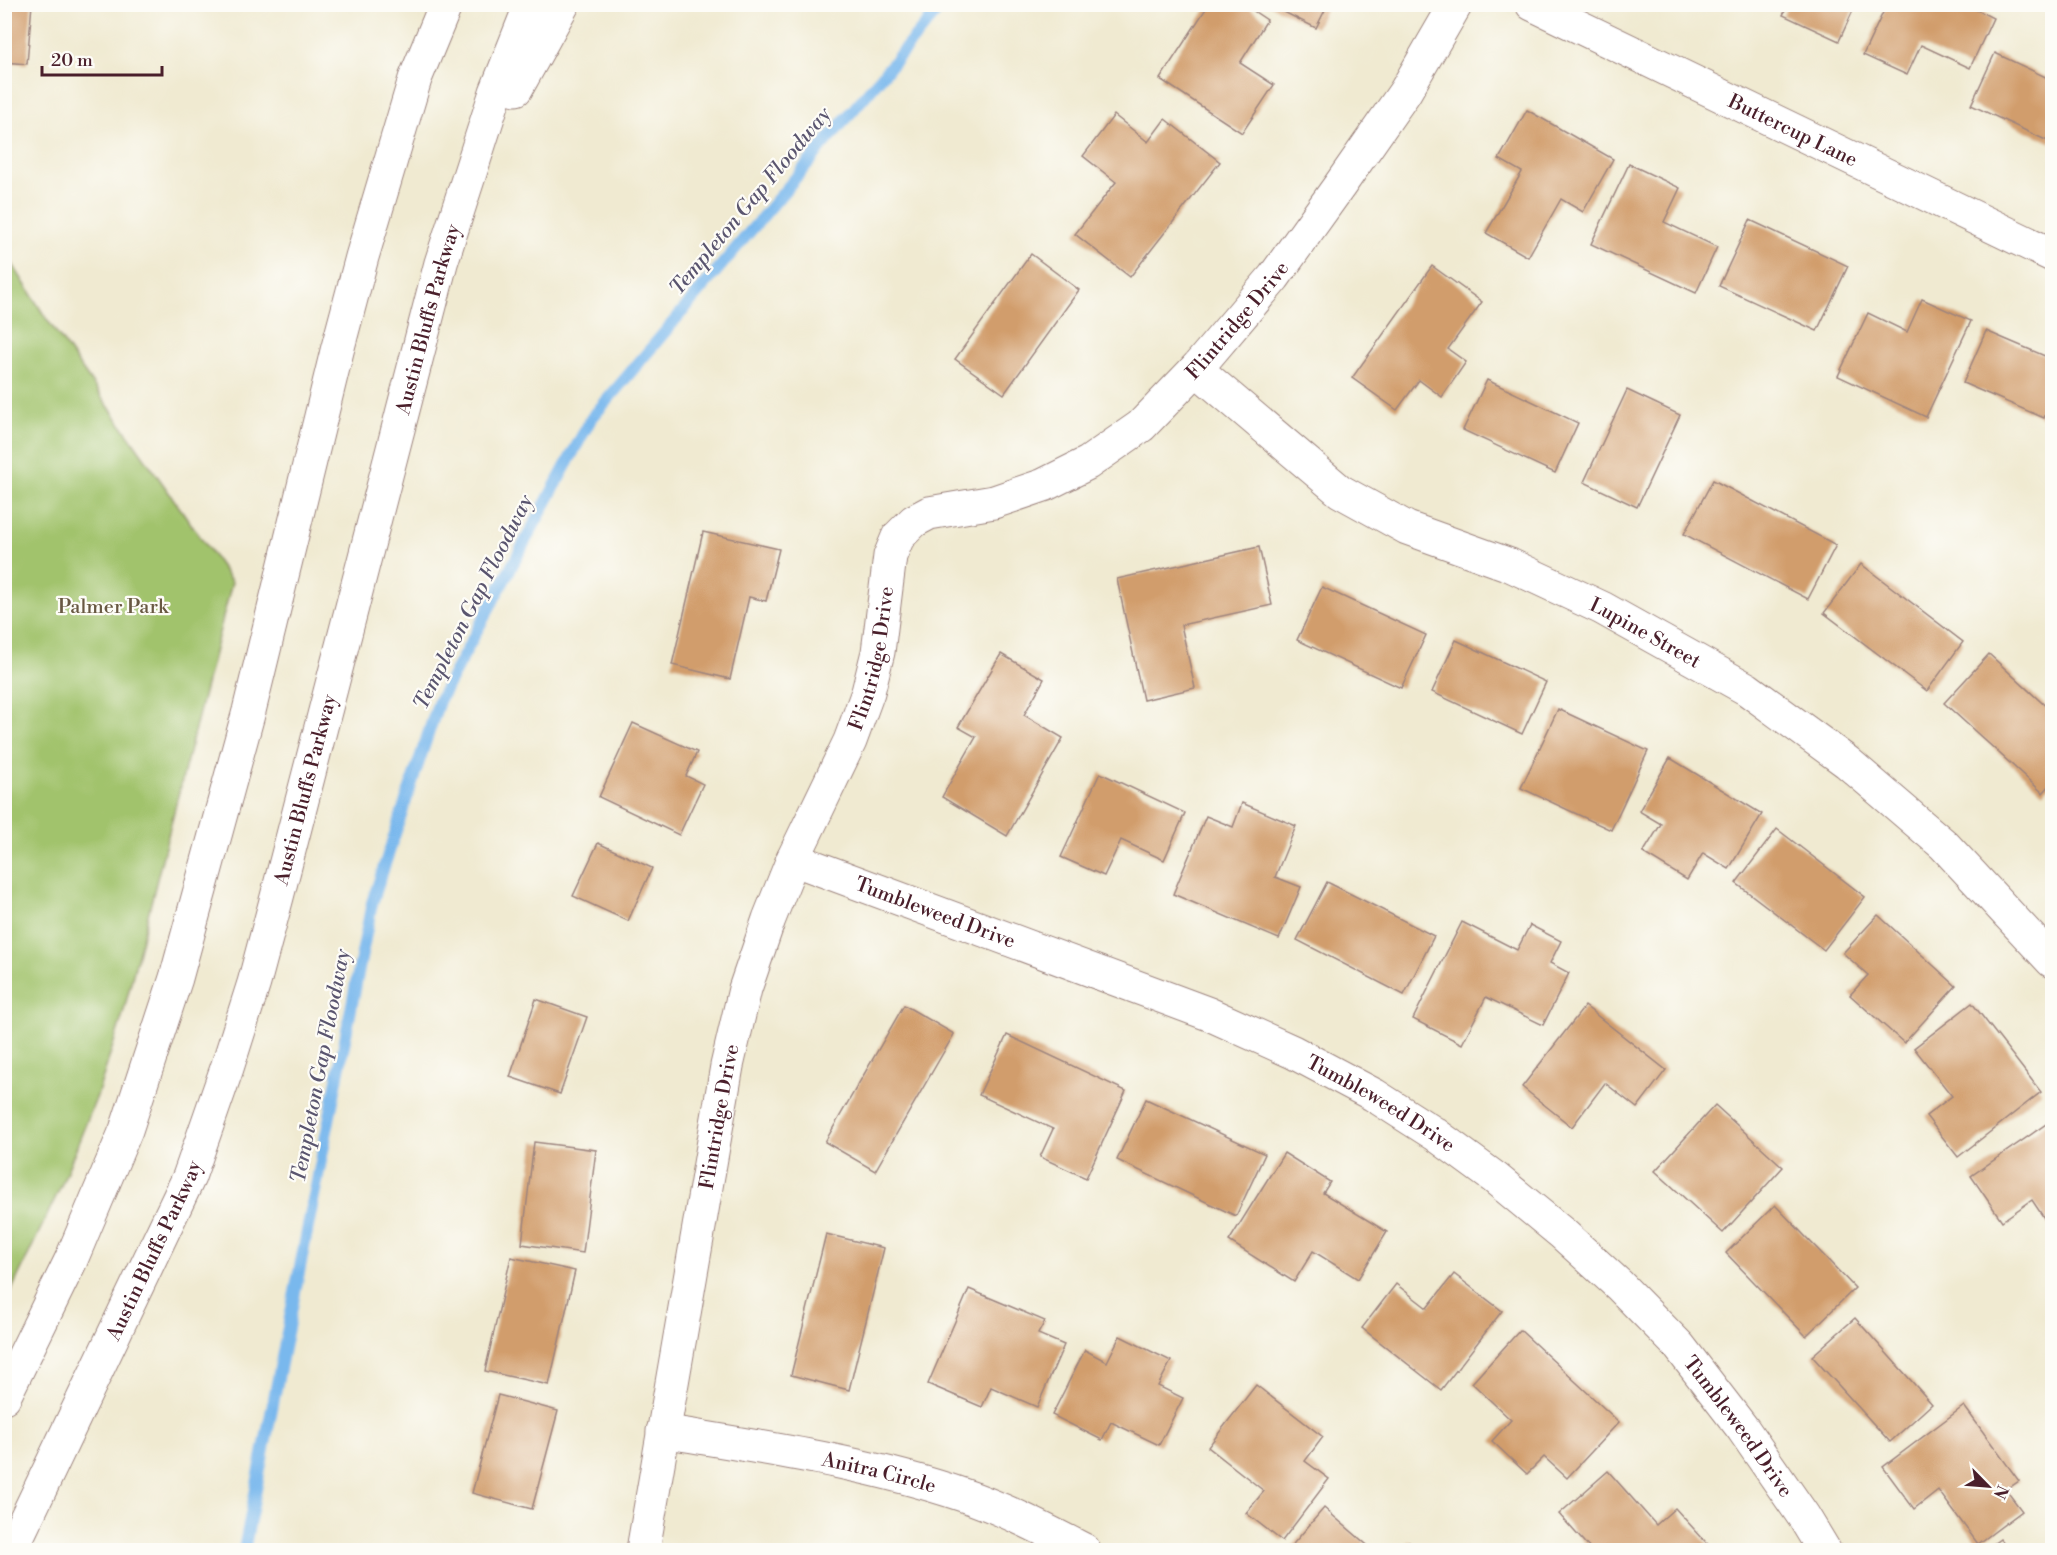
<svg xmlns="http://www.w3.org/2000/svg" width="2057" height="1555" viewBox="0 0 2057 1555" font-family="'Libre Bodoni',serif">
<rect width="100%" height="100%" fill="#fdfcf7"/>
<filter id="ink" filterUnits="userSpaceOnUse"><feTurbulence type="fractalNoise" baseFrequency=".0167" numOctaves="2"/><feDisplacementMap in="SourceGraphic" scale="12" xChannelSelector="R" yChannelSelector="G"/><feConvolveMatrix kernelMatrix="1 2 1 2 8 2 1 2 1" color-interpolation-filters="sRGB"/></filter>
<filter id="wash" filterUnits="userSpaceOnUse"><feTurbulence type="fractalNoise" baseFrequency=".008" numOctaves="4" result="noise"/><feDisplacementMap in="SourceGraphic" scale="24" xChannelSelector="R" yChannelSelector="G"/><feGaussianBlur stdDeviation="1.35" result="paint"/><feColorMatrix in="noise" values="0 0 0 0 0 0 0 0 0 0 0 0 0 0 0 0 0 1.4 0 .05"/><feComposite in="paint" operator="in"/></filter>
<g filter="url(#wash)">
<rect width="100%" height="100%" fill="#f0ead1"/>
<path fill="#a1c36c" stroke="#76714c" stroke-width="1.5" d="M5,252L44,315L232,582L123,1014L97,1096L61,1186L5,1304Z"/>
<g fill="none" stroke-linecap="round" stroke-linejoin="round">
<path stroke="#79b8ed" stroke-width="12" d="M244,1550L372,903L439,701L591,419L943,4"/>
</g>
<g id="blocks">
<g fill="#d19d6c">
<path d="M4,4H32L27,64L4,62Z"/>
<path d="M1209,4H1243L1267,20L1240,63L1274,85L1242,133L1160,79Z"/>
<path d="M1268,4H1328L1316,28Z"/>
<path d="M1789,4H1856L1839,41L1783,15Z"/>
<path d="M1887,4H1965L1993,18L1970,68L1921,45L1907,75L1863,55Z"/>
<path d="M1995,53L2052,80V143L1971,105Z"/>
<path d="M1527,110L1613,159L1583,212L1561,199L1528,257L1486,233L1522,172L1499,159Z"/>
<path d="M1114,115L1148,142L1165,119L1220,162L1130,277L1075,234L1116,182L1083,156Z"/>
<path d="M1629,164L1680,188L1664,222L1717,247L1696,293L1591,244Z"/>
<path d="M1750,220L1848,266L1817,331L1719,286Z"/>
<path d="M1031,254L1079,290L1004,394L955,359Z"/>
<path d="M1432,266L1482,302L1448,349L1466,362L1442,397L1419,380L1397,410L1352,378Z"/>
<path d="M1922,299L1971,321L1926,417L1838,376L1868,313L1907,332Z"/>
<path d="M1986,331L2052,359V400L2044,418L1963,383Z"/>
<path d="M1487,380L1578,423L1555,473L1463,430Z"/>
<path d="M1627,390L1680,415L1637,507L1584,482Z"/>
<path d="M1713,480L1836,545L1808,599L1684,534Z"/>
<path d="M703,532L779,549L766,601L749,597L730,679L672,665Z"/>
<path d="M1259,547L1272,605L1181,625L1195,688L1143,700L1117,579Z"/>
<path d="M1861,564L1963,642L1927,691L1824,613Z"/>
<path d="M1322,587L1426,635L1401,688L1297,640Z"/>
<path d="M1456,640L1546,682L1522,734L1432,692Z"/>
<path d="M1001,654L1044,679L1024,715L1063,738L1007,836L942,797L976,737L958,727Z"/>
<path d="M1989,654L2052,712V783L2043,793L1944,703Z"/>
<path d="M1558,709L1648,751L1611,830L1521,788Z"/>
<path d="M633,723L697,752L686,776L703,784L679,835L599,797Z"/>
<path d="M1670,758L1762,814L1729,869L1703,853L1687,880L1643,853L1661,824L1639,811Z"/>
<path d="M1100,773L1185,813L1164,860L1121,840L1104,876L1061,857Z"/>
<path d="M1242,803L1296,826L1275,877L1301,887L1279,939L1173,894L1206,816L1233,827Z"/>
<path d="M1777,829L1865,897L1824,950L1736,883Z"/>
<path d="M598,843L652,868L628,921L573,896Z"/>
<path d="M1327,882L1434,936L1404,995L1297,940Z"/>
<path d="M1878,915L1956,986L1904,1043L1850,995L1868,975L1843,953Z"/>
<path d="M1462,922L1517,950L1530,925L1561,941L1550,963L1569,973L1543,1025L1486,997L1462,1044L1413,1019Z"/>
<path d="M536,999L587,1017L560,1094L510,1077Z"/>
<path d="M1972,1003L2041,1092L1958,1157L1926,1116L1952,1096L1914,1048Z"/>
<path d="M904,1005L954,1034L875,1171L825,1142Z"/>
<path d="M1585,1006L1666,1070L1637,1108L1605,1083L1572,1127L1522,1087Z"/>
<path d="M1007,1035L1126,1091L1086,1178L1040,1157L1053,1129L979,1095Z"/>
<path d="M1146,1099L1265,1154L1236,1216L1117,1160Z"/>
<path d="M1715,1105L1783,1167L1723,1233L1655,1171Z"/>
<path d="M2052,1120V1230L2032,1200L2002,1221L1971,1176Z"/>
<path d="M534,1142L596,1150L583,1253L522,1244Z"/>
<path d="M1284,1153L1330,1182L1323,1193L1387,1232L1358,1279L1313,1251L1294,1282L1229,1241Z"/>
<path d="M1775,1205L1855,1288L1806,1336L1726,1253Z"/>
<path d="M826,1234L884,1248L849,1390L791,1375Z"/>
<path d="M511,1257L575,1271L549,1385L485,1371Z"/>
<path d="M1454,1274L1502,1311L1441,1390L1362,1328L1396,1284L1427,1308Z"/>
<path d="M969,1289L1045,1321L1038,1334L1064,1345L1037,1407L991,1387L982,1407L928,1384Z"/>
<path d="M1855,1318L1932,1404L1890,1442L1812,1356Z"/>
<path d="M1520,1330L1619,1422L1567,1478L1544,1457L1527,1474L1492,1441L1511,1420L1472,1383Z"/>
<path d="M1120,1336L1171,1361L1158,1386L1183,1398L1159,1445L1111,1422L1102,1440L1052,1415L1085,1350L1107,1362Z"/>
<path d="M1256,1385L1323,1437L1305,1461L1329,1479L1282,1541L1246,1513L1264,1491L1208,1447Z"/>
<path d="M498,1395L558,1411L532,1509L472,1493Z"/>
<path d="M1964,1406L2019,1481L2006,1490L2022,1511L1978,1544L1938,1490L1914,1509L1883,1467Z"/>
<path d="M1608,1471L1656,1525L1675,1508L1713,1550H1591L1559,1514Z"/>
<path d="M1324,1508L1373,1550H1288Z"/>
<path d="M2000,1539L2008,1550H1985Z"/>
<path d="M1409,1541L1419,1550H1401Z"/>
</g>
</g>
</g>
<g filter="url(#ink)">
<use href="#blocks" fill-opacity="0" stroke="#9d847e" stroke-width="1.5"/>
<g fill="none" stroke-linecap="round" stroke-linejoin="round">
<defs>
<g id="minor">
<path id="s1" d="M1532,4L2052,255"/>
<path id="s2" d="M1196,369L1340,491L1407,528L1510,565L1602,608L1747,689L1847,762L1944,845L2052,961"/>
<path id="s3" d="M793,859L1209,1014L1293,1052L1374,1095L1435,1134L1495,1178L1563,1234L1619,1285L1679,1346L1743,1429L1804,1517L1824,1550"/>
<path id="s4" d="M663,1431C764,1448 866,1462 963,1495C1005,1509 1045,1530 1084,1550"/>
<path id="s5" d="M643,1550L727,1066L745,989L769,919L793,859L850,741L868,692L878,652L890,556L898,537L914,521L929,513L994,502L1044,485L1088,463L1141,426L1196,369L1274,277L1340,185L1405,92L1456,4"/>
</g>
<g id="major">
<path d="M516,89L563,4"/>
<path d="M4,1397L71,1260L126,1130L176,978L249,711L337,351L362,257L415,79L446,4"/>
<path id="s6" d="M11,1550L189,1177L227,1068L254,983L277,897L441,263L496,92L531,4"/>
</g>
</defs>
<use href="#minor" stroke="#9d847e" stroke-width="35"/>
<use href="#major" stroke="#9d847e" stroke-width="35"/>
<use href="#minor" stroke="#fff" stroke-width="33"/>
<use href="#major" stroke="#fff" stroke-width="33"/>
</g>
</g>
<g text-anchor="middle" stroke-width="4.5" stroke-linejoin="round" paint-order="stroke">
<g font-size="20" fill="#4a1f2b" stroke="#fdfcf7">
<text dy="7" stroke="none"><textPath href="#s1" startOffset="290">Buttercup Lane</textPath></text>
<text dy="7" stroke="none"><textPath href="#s6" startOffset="1304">Austin Bluffs Parkway</textPath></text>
<text dy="7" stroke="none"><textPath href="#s5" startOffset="1466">Flintridge Drive</textPath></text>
<text dy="7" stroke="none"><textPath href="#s2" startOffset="526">Lupine Street</textPath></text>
<text dy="7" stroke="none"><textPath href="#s5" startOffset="926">Flintridge Drive</textPath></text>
<text dy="7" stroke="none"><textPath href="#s6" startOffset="818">Austin Bluffs Parkway</textPath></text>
<text dy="7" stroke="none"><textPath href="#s3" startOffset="152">Tumbleweed Drive</textPath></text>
<text dy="7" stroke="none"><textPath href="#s3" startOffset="638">Tumbleweed Drive</textPath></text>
<text dy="7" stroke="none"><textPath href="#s5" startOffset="440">Flintridge Drive</textPath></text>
<text dy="7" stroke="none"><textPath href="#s6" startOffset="332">Austin Bluffs Parkway</textPath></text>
<text dy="7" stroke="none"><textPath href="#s3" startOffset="1124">Tumbleweed Drive</textPath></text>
<text dy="7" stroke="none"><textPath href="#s4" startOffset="220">Anitra Circle</textPath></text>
</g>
<g font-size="20" fill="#685842" stroke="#fdfcf7">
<text x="113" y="613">Palmer Park</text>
</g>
<g font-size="21" font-style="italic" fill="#5a556f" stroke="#fdfcf7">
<text transform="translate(750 201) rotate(-50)" y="7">Templeton Gap Floodway</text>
<text transform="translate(473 602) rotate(-63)" y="7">Templeton Gap Floodway</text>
<text transform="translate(320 1066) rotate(-79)" y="7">Templeton Gap Floodway</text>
</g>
</g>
<rect width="2057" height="1555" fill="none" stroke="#fdfcf7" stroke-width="24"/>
<g transform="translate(1988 1486) rotate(115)" stroke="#fdfcf7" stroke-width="4.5" paint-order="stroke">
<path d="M0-4.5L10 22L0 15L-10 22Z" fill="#4a1f2b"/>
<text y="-9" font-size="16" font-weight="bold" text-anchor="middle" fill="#4a1f2b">N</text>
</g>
<path d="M42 66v9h120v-9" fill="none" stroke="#4a1f2b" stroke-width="3"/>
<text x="51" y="66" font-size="18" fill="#4a1f2b" stroke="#fdfcf7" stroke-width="4.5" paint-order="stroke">20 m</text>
</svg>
